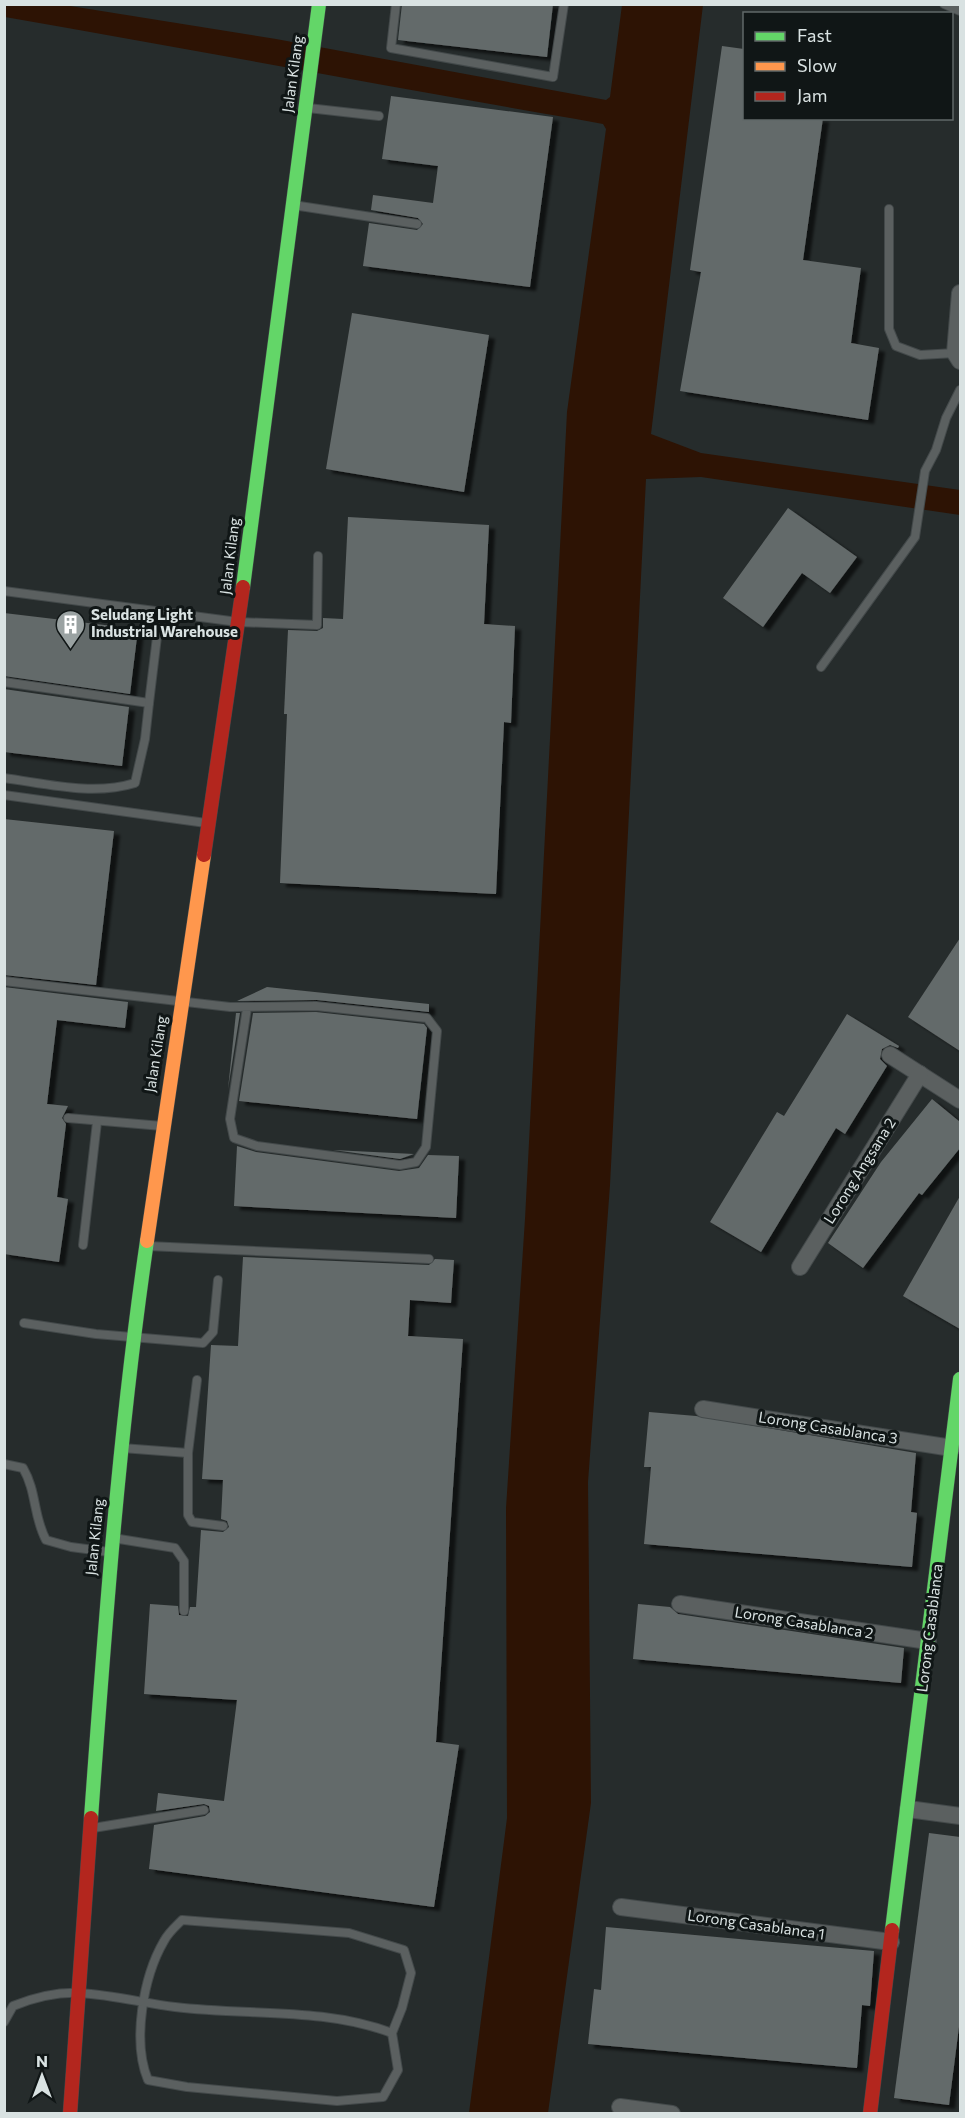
<svg xmlns="http://www.w3.org/2000/svg" width="965" height="2118" viewBox="0 0 965 2118" font-family="Commissioner,sans-serif">
<defs>
<filter id="shadow"><feDropShadow dx="6" dy="4" stdDeviation="1.5" flood-color="#0009"/></filter>
</defs>
<rect width="100%" height="100%" fill="#262c2c"/>
<path fill="#2d1304" d="M4,5H64L276,39L606,100L610,97L622,5H703L651,434L701,453L960,490V515L701,477L646,479L610,1185L588,1482L591,1803L548,2113H469L507,1818L506,1508L525,1219L567,412L606,129L603,124L576,119C385,86 195,50 5,17Z"/>
<g fill="#646a6a" filter="url(#shadow)">
<path d="M402,4H553L547,57L398,40Z"/>
<path d="M722,46L744,49V118H823L803,260L861,268L851,343L879,348L868,420L680,391L701,272L690,270Z"/>
<path d="M391,96L553,117L530,287L363,266L369,223L417,230L423,224L418,218L371,210L373,195L433,203L438,166L382,159Z"/>
<path d="M352,313L489,335L464,492L326,469Z"/>
<path d="M788,508L857,557L830,593L802,573L763,627L723,598Z"/>
<path d="M348,517L489,525L484,624L515,626L511,723L504,722L496,894L280,883L287,714H284L288,630L317,631L323,628V618L343,619Z"/>
<path d="M4,613L138,629L130,694L4,676Z"/>
<path d="M4,689L129,707L122,766L4,752Z"/>
<path d="M4,819L114,831L96,985L4,975Z"/>
<path d="M960,938V1051L908,1017Z"/>
<path d="M4,987L128,1002L125,1028L57,1020L47,1104L68,1106L62,1118L66,1124L57,1197L68,1199L59,1262L4,1254Z"/>
<path d="M267,987L429,1004V1012L317,1000L237,1001Z"/>
<path d="M316,1012L424,1024L427,1028L417,1119L239,1101L253,1013Z"/>
<path d="M236,1013H240L228,1089Z"/>
<path d="M847,1014L899,1046L898,1048L890,1045L882,1049L880,1059L887,1066L845,1134L836,1128L761,1252L710,1222L777,1112L784,1116Z"/>
<path d="M932,1099L960,1122V1148L922,1195L919,1193L863,1268L828,1243L881,1162Z"/>
<path d="M237,1146L256,1152L399,1171L419,1168L428,1155L459,1156L456,1218L234,1206Z"/>
<path d="M333,1150L414,1154L400,1159Z"/>
<path d="M960,1196V1329L903,1296Z"/>
<path d="M243,1257L429,1265L435,1259L454,1260L451,1303L410,1300L408,1336L463,1339L436,1742L459,1745L434,1907L149,1869L154,1825L205,1816L210,1812L209,1806L204,1804L156,1811L158,1793L224,1801L237,1700L144,1694L150,1604L178,1606L179,1615L188,1616L190,1607H196L201,1530L223,1532L229,1527L227,1521L221,1519L223,1480L202,1479L211,1345L238,1346Z"/>
<path d="M649,1412L696,1416L916,1453L911,1512L917,1513L912,1567L644,1544L651,1467H644Z"/>
<path d="M638,1604L670,1607L678,1614L904,1648L901,1683L633,1659Z"/>
<path d="M929,1833L960,1837V2019L949,2105L894,2098Z"/>
<path d="M606,1927L874,1951L870,2006L862,2005L857,2068L588,2044L594,1989L601,1990Z"/>
</g>
<g fill="none" stroke-linecap="round" stroke-linejoin="round">
<defs>
<g id="lane">
<path d="M396,4L391,48L553,77L564,4"/>
<path d="M944,4L960,11"/>
<path d="M308,108L379,116"/>
<path d="M293,205L417,224"/>
<path d="M889,209V329L896,346L920,355L955,353"/>
<path d="M4,591L238,622L317,625L318,556"/>
<path d="M821,667L915,537L925,471L936,450L946,418L960,390"/>
<path d="M4,682L149,703L145,739L135,783C93,796 48,784 4,778"/>
<path d="M149,703L160,612"/>
<path d="M4,795L206,823"/>
<path d="M4,981L230,1007L316,1006L427,1018L437,1031L426,1147L416,1162L400,1165L257,1146L234,1138L230,1119L247,1008"/>
<path d="M68,1118L162,1126"/>
<path d="M83,1245L97,1122"/>
<path d="M148,1246L429,1259"/>
<path d="M24,1323L96,1334L203,1343L213,1332L218,1280"/>
<path d="M122,1448L188,1453V1515L192,1522L223,1526"/>
<path d="M188,1453L197,1380"/>
<path d="M4,1464L23,1468C37,1492 33,1516 46,1540L71,1547L109,1552"/>
<path d="M113,1538L175,1548L184,1561V1611"/>
<path d="M93,1828L204,1810"/>
<path d="M182,1920L349,1933L404,1950L411,1973L402,2008L392,2033L398,2070L383,2097L337,2101L187,2087L148,2080C132,2042 143,1977 164,1941C168,1933 176,1926 182,1920Z"/>
<path d="M4,2022L13,2006C33,1998 58,1992 80,1993C112,1995 144,2003 175,2007C248,2016 323,2007 392,2033"/>
</g>
<g id="street">
<path d="M960,293L955,353L960,361"/>
<path d="M890,1055L960,1100"/>
<path d="M800,1267L920,1074"/>
<path d="M703,1409L952,1448"/>
<path d="M680,1604L928,1641"/>
<path d="M908,1809L960,1816"/>
<path d="M621,1907L891,1942"/>
<path d="M620,2107L672,2114"/>
</g>
<g id="fast">
<path d="M243,587L319,4"/>
<path d="M91,1818C105,1625 119,1432 147,1241"/>
<path d="M892,1930L960,1379"/>
</g>
<path id="slow" d="M147,1241L204,855"/>
<g id="jam">
<path d="M204,855L243,587"/>
<path d="M70,2114L91,1818"/>
<path d="M870,2114L892,1930"/>
</g>
</defs>
<use href="#lane" stroke="#43494a" stroke-width="10"/>
<use href="#street" stroke="#43494a" stroke-width="18"/>
<use href="#fast" stroke="#43494a" stroke-width="15"/>
<use href="#slow" stroke="#43494a" stroke-width="15"/>
<use href="#jam" stroke="#43494a" stroke-width="15"/>
<use href="#lane" stroke="#5b6060" stroke-width="8"/>
<use href="#street" stroke="#5b6060" stroke-width="16"/>
<use href="#fast" stroke="#63d668" stroke-width="14"/>
<use href="#slow" stroke="#ff974d" stroke-width="14"/>
<use href="#jam" stroke="#b3261e" stroke-width="14"/>
</g>
<defs>
<symbol id="building-pin" viewBox="-11 -11 22 30"><path d="M0 17L-7.5 6A9.5 9.5 0 1 1 7.5 6Z" fill="#9aa2a2" stroke="#101616"/><path d="M-4-6H4V6H1V3H-1V6H-4ZM-2.5-4.3h1.7v1.8h-1.7ZM.8-4.3h1.7v1.8H.8ZM-2.5-1h1.7V.8h-1.7ZM.8-1h1.7V.8H.8Z" fill="#fff"/></symbol>
</defs>
<g fill-rule="evenodd">
<use href="#building-pin" x="54" y="608" width="33" height="45"/>
</g>
<g text-anchor="middle" stroke-width="6" stroke-linejoin="round" paint-order="stroke">
<g font-size="15" fill="#d9e2e2" stroke="#101616">
<text transform="translate(293 74) rotate(-82)" y="5">Jalan Kilang</text>
<text transform="translate(230 556) rotate(-83)" y="5">Jalan Kilang</text>
<text transform="translate(156 1054) rotate(-81)" y="5">Jalan Kilang</text>
<text transform="translate(860 1171) rotate(-58)" y="5">Lorong Angsana 2</text>
<text transform="translate(828 1428) rotate(9)" y="5">Lorong Casablanca 3</text>
<text transform="translate(95 1537) rotate(-84)" y="5">Jalan Kilang</text>
<text transform="translate(804 1623) rotate(9)" y="5">Lorong Casablanca 2</text>
<text transform="translate(930 1628) rotate(-83)" y="5">Lorong Casablanca</text>
<text transform="translate(756 1925) rotate(8)" y="5">Lorong Casablanca 1</text>
</g>
<g font-size="15" font-weight="bold" fill="#d9e2e2" stroke="#101616" text-anchor="start">
<text x="91" y="620">Seludang Light<tspan x="91" dy="17">Industrial Warehouse</tspan></text>
</g>
</g>
<rect width="965" height="2118" fill="none" stroke="#d9e2e2" stroke-width="12"/>
<rect x="743" y="12" width="210" height="108" fill="#101616" stroke="#606868" stroke-width="1.5"/>
<rect x="755" y="32" width="30" height="9" fill="#63d668" stroke="#606868" stroke-width="1.5"/>
<text x="797" y="42" font-size="18" fill="#d9e2e2">Fast</text>
<rect x="755" y="62" width="30" height="9" fill="#ff974d" stroke="#606868" stroke-width="1.5"/>
<text x="797" y="72" font-size="18" fill="#d9e2e2">Slow</text>
<rect x="755" y="92" width="30" height="9" fill="#b3261e" stroke="#606868" stroke-width="1.5"/>
<text x="797" y="102" font-size="18" fill="#d9e2e2">Jam</text>
<g transform="translate(42 2076)" stroke="#101616" stroke-width="4.5" paint-order="stroke">
<path d="M0-4.5L10 22L0 15L-10 22Z" fill="#d9e2e2"/>
<text y="-9" font-size="16" font-weight="bold" text-anchor="middle" fill="#d9e2e2">N</text>
</g>
</svg>
